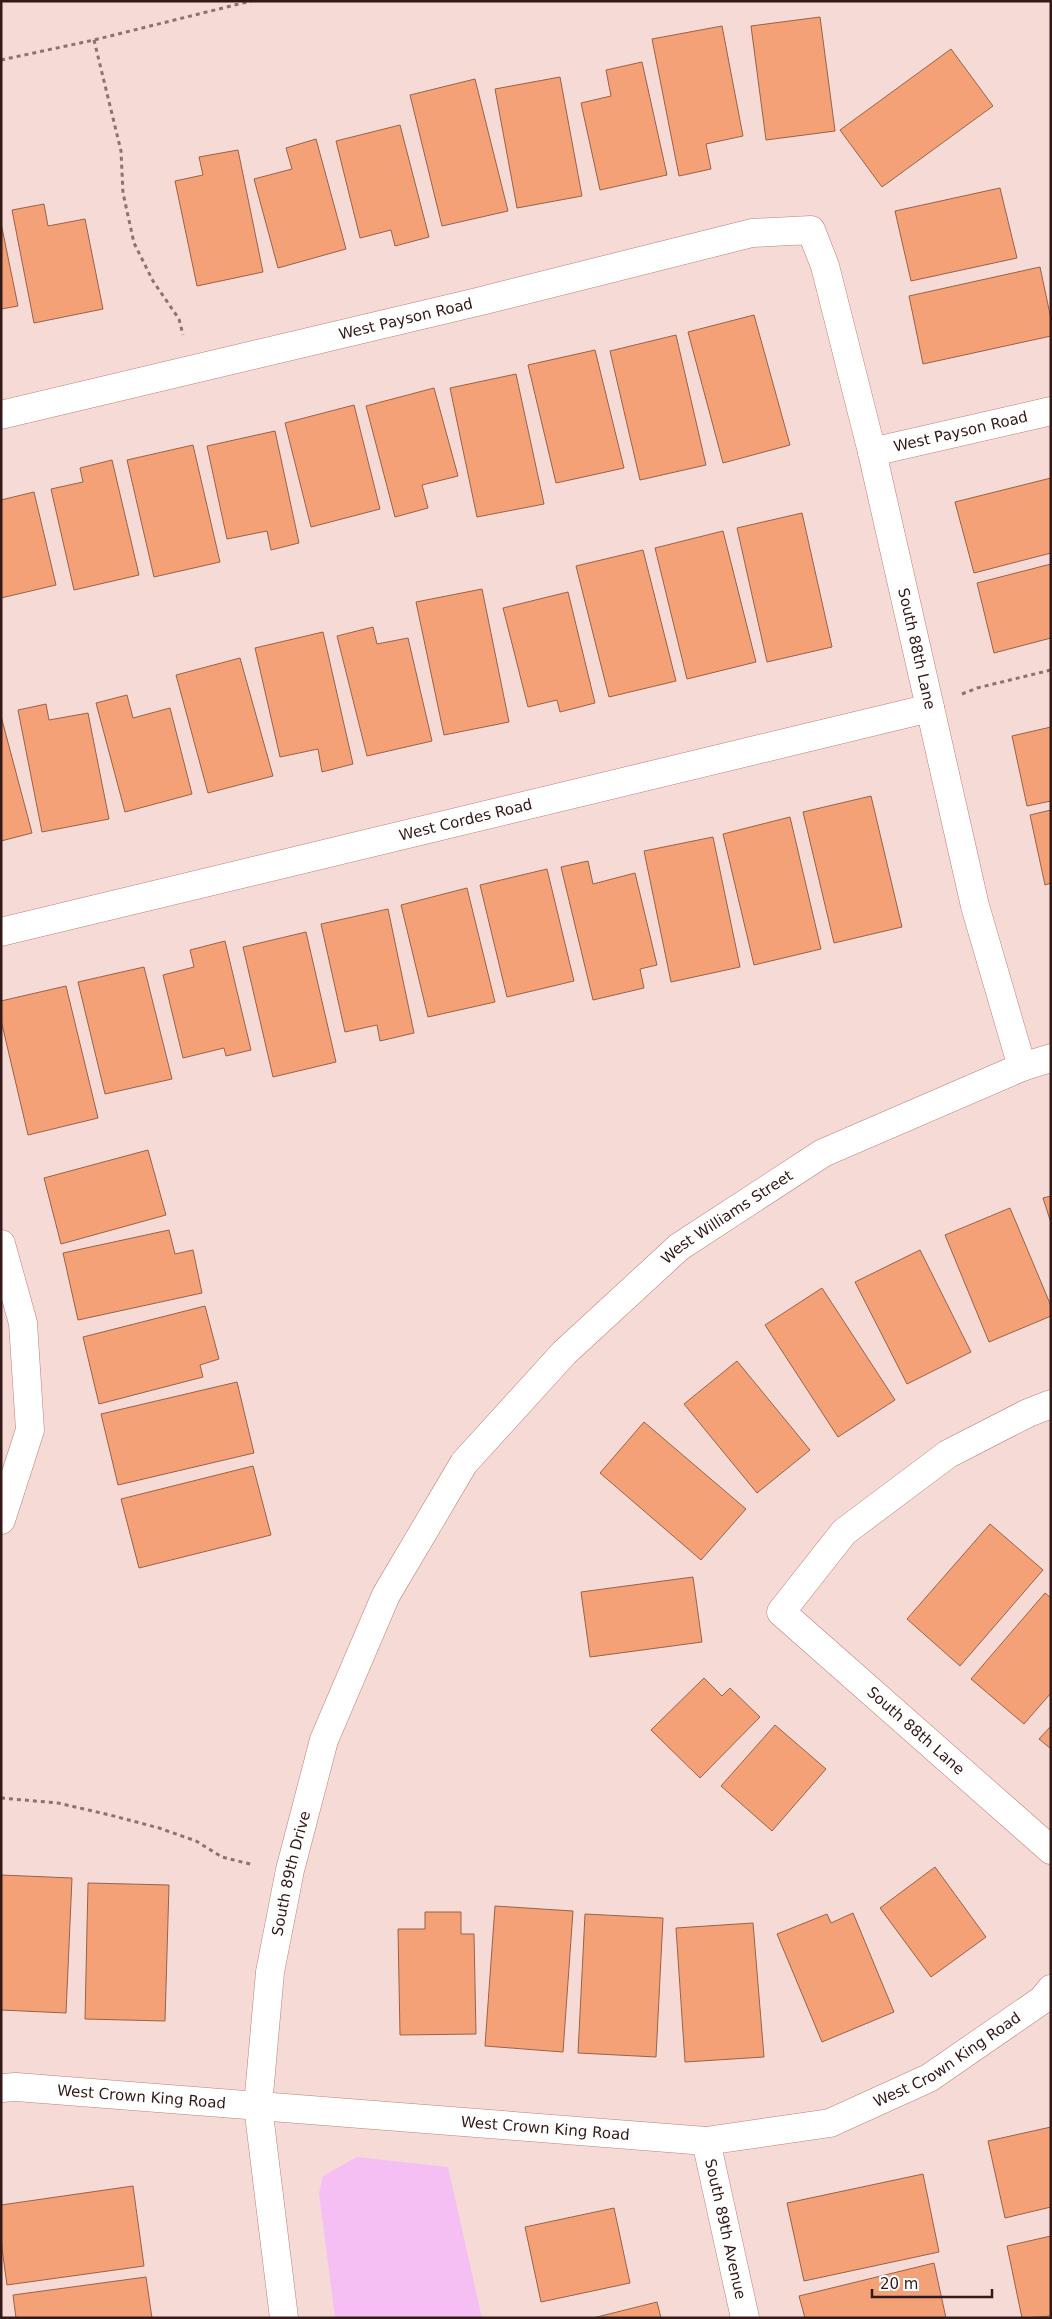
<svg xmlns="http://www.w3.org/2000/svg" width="1052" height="2319" viewBox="0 0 1052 2319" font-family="'DejaVu Sans',sans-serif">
<rect width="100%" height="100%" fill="#f6dad6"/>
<path fill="#f5bff4" d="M357,2157L448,2167L482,2318H335L319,2193L323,2176Z"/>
<g fill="#f5a177" stroke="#996247">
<path d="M820,17L835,131L766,140L751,26Z"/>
<path d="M722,26L743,136L706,144L711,169L679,176L652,39Z"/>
<path d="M951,49L993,106L882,187L840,130Z"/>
<path d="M642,62L667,175L600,190L581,103L611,96L606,70Z"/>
<path d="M560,77L582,196L517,208L495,89Z"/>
<path d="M475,79L508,211L442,226L410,95Z"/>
<path d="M400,125L429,237L395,246L391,230L360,238L336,141Z"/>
<path d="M316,139L346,249L278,268L254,179L292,169L286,148Z"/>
<path d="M238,150L263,272L197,286L175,181L203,175L199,157Z"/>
<path d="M1000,188L1017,258L911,281L895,211Z"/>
<path d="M44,204L48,226L85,219L103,309L34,323L12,210Z"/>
<path d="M1,223L18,306L1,309Z"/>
<path d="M1040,267L1051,319V336L923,364L909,296Z"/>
<path d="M754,315L790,445L723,463L688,332Z"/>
<path d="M676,335L706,465L640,480L610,351Z"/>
<path d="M595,350L624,468L556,483L528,365Z"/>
<path d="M516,374L544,504L477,517L450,388Z"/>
<path d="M434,388L458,476L422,485L428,508L395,517L366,406Z"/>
<path d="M354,405L380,509L311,527L285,423Z"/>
<path d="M275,431L299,543L271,550L267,531L227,539L207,446Z"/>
<path d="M193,445L220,562L154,577L127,460Z"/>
<path d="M112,460L139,575L74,590L51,489L83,482L80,468Z"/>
<path d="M1051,478V553L974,573L955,502Z"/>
<path d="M34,492L56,585L1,598V500Z"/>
<path d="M802,513L832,647L767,662L737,528Z"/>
<path d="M723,531L756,662L687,679L655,548Z"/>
<path d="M643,550L676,681L609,697L576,566Z"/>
<path d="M1051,564V638L994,653L977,583Z"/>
<path d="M482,589L509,722L444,735L416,602Z"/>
<path d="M568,592L595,703L560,712L557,700L528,707L503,608Z"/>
<path d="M373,627L377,644L408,638L432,741L367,756L337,636Z"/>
<path d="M323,632L353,764L322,772L318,749L280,757L255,648Z"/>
<path d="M240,658L273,776L208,793L176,675Z"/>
<path d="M127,695L133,718L170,708L192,794L125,812L96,703Z"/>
<path d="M46,704L49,720L88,713L109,819L42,832L18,710Z"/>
<path d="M1,716L32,833L1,841Z"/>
<path d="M1051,727V801L1027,806L1012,736Z"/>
<path d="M871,796L902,927L834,943L803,812Z"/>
<path d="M1051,810V883L1045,885L1030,815Z"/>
<path d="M790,817L821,949L754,965L723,834Z"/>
<path d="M713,837L740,967L671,982L644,851Z"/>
<path d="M588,861L593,884L635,873L657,965L640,969L644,988L593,1000L561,867Z"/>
<path d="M547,869L574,981L507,997L480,885Z"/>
<path d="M467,888L495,1002L428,1017L401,905Z"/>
<path d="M388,909L414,1033L380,1041L377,1025L345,1032L321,924Z"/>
<path d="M306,932L336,1062L273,1077L243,947Z"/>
<path d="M225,941L251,1050L226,1056L224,1048L183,1058L163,975L194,967L190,950Z"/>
<path d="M144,967L172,1079L105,1094L78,982Z"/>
<path d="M66,986L98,1118L28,1135L1,1020V1001Z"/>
<path d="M148,1150L166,1215L61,1244L44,1178Z"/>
<path d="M1051,1196V1223L1043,1198Z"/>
<path d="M1010,1208L1051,1306V1316L989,1342L945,1235Z"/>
<path d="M169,1230L175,1254L193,1250L202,1293L78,1320L63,1253Z"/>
<path d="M920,1250L971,1352L907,1384L855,1282Z"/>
<path d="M822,1288L895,1400L838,1437L765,1325Z"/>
<path d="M205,1306L219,1359L200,1365L203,1377L99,1404L83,1337Z"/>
<path d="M737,1361L810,1450L757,1493L684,1404Z"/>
<path d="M237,1382L254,1453L118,1485L101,1414Z"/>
<path d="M644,1422L746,1509L701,1560L600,1473Z"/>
<path d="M253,1466L271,1535L139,1568L121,1499Z"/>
<path d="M990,1524L1043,1570L960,1666L907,1619Z"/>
<path d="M693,1577L702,1642L590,1657L581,1592Z"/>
<path d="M1045,1593L1051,1598V1693L1024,1724L971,1679Z"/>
<path d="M704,1678L722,1696L730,1688L760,1717L700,1778L651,1730Z"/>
<path d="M775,1725L826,1769L772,1831L721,1786Z"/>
<path d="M1051,1726V1749L1039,1739Z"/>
<path d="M935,1867L986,1937L931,1977L880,1908Z"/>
<path d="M1,1875L72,1878L66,2013L1,2010Z"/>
<path d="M88,1883L169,1885L165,2021L85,2019Z"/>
<path d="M495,1906L573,1911L563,2052L485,2046Z"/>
<path d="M425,1912H461V1934H474L476,2034L400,2035L398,1929H425Z"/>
<path d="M853,1913L894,2012L822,2042L777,1934L827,1914L831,1923Z"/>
<path d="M585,1914L663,1918L656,2057L578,2053Z"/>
<path d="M753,1923L764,2057L685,2062L676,1928Z"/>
<path d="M1051,2127V2207L1005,2218L988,2141Z"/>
<path d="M923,2174L939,2252L804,2281L787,2203Z"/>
<path d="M133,2186L144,2266L7,2285L1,2241V2205Z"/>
<path d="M614,2208L630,2283L541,2302L525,2227Z"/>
<path d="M1051,2236V2316L1022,2318L1007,2246Z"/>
<path d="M934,2263L946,2318H805L799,2296Z"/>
<path d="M146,2277L152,2318H16L13,2295Z"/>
<path d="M657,2302L661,2318H593Z"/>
</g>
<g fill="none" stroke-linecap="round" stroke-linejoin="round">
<defs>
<g id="street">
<path id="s1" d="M1,415L477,302L752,233L811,230L825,266L872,452L975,906L1022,1067"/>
<path id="s2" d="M872,452L1051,411"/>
<path id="s3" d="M1,932L930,708"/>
<path d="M1,1244L23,1323L30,1430L1,1520"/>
<path id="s4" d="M1051,1404L1028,1413L948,1454L844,1532L781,1612L1051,1850"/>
<path id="s5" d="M1,2088L16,2087L706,2141L830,2123L929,2078L1042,2000L1051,1989"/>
<path id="s6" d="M706,2141L745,2318"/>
<path id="s7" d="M284,2318L258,2106L270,1972L290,1870L324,1740L386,1595L464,1463L564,1353L679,1247L823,1153L1022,1067L1051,1058"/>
</g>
</defs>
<use href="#street" stroke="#bf7f77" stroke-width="29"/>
<g stroke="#8d726f" stroke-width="3" stroke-dasharray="4 4" stroke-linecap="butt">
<path d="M94,40L121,151L123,193L134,243L153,281L179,319L183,335"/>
<path d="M1,60L94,40L251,1"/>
<path d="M962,694L977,688L1051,670"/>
<path d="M1,1798L58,1803L110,1815L159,1828L196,1841L222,1857L254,1865"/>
</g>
<use href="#street" stroke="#fff" stroke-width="28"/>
</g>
<g text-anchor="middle" stroke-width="5" stroke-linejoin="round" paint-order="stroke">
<g font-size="15" fill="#331917" stroke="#fff">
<text dy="5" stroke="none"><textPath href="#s1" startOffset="416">West Payson Road</textPath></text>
<text dy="5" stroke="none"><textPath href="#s2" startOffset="91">West Payson Road</textPath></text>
<text dy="5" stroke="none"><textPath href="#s1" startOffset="1264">South 88th Lane</textPath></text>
<text dy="5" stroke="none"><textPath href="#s3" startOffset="478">West Cordes Road</textPath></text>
<text dy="5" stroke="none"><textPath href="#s7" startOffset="1259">West Williams Street</textPath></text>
<text dy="5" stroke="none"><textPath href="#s4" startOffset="526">South 88th Lane</textPath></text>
<text dy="5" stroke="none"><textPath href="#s7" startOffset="449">South 89th Drive</textPath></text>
<text dy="5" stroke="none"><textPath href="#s5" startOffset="966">West Crown King Road</textPath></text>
<text dy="5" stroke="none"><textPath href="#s5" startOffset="141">West Crown King Road</textPath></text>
<text dy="5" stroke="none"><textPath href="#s5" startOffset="546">West Crown King Road</textPath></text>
<text dy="5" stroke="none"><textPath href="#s6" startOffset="90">South 89th Avenue</textPath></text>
</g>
</g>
<rect width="1052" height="2319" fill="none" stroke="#331917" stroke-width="5"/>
<path d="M872 2289v8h120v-8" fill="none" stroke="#331917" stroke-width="2.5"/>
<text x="880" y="2289" font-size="15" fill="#331917" stroke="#ffffff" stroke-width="4" paint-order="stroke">20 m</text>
</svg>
